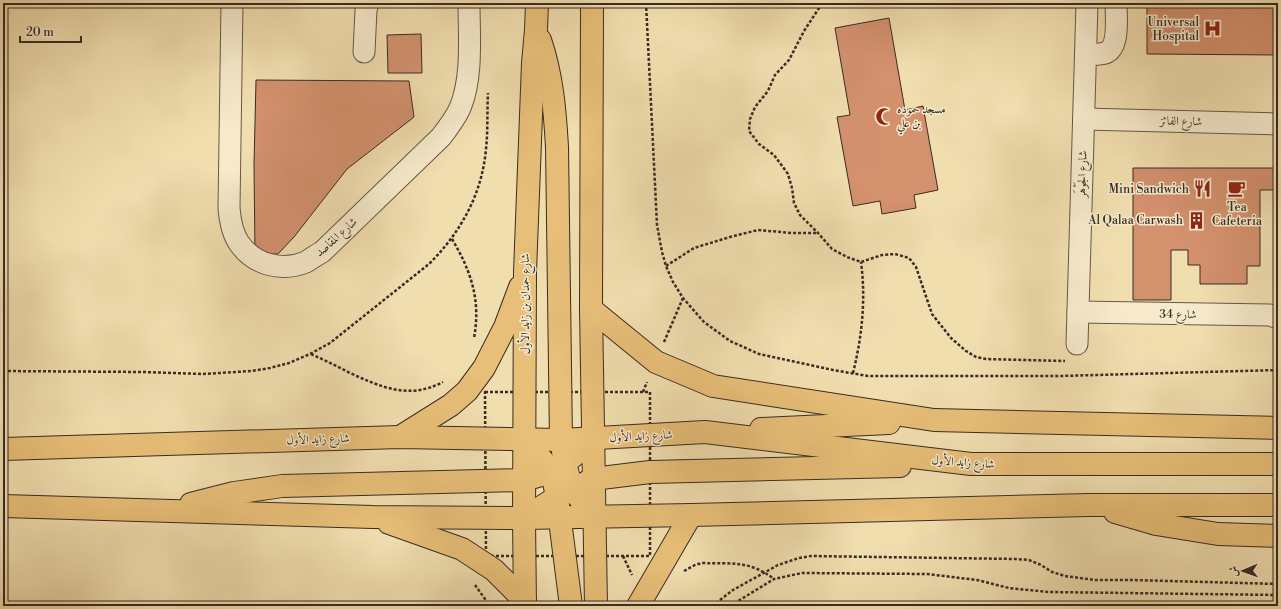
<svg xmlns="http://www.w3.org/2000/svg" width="1281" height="609" viewBox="0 0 1281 609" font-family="'Libre Bodoni',Amiri,serif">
<rect width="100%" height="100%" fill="#f1deaf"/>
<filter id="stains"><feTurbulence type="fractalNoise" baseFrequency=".005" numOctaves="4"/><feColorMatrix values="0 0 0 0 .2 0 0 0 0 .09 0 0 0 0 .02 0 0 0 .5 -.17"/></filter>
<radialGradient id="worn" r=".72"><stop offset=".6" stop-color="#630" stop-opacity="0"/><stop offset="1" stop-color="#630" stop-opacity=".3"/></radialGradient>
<g fill="#d3916e" stroke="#382b25">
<path d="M1147,3H1278V55L1147,54Z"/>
<path d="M889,18L905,110L923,106L938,190L914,195L916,208L882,214L880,201L853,206L837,117L850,115L835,28Z"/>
<path d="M421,34L422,73H388L387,35Z"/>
<path d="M256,80L409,81L414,117L347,169L294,237L278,254H255L254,165Z"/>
<path d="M1133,168H1278V190H1260V266H1247V284H1200V265H1188V250H1171V300H1133Z"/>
</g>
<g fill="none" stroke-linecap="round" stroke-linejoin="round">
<defs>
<g id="minor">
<path d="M232,3L229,208C230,220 232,233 239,243C254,265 282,272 306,262C311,259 316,255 322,252L441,137C448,128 455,119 460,108C473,77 469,36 469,3"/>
<path d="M364,52L366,10L368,3"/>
<path d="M1086,54C1092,54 1099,55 1105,53C1120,48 1116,16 1116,3"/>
<path d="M1084,119L1278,124"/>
<path d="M1078,312L1270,315L1278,318"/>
<path d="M1077,344L1087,3"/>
</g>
<g id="major">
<path d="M592,3L591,309L596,606"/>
<path d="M540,40C552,75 555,111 557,147L561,440L565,463L572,489L594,516"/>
<path d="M591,309L656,362L713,386L934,420L1278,428"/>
<path d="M761,429L889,423"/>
<path d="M400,437L451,405L467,391L484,368L505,327L520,287"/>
<path d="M525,439L552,472L557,497L571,606"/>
<path d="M3,449L400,437L561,440L705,432L971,464H1278"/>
<path d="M191,504L234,493L282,486L524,480L552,472L565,463L576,454"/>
<path d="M3,506L373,517L524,518L691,515L1089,505H1278"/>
<path d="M1115,512L1156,524L1218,534L1278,536"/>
<path d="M524,518L557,497L593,479L650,472L900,466"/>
<path d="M389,523L462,549L494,570L525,601"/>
<path d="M525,606L524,518L525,272L533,63L536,30L537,3"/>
<path d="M638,606L691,515"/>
</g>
</defs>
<use href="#minor" stroke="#665848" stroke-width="23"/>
<use href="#major" stroke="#382b25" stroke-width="24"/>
<g stroke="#382b25" stroke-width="2.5" stroke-dasharray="3 2" stroke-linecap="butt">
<path d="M646,3L657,225L662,252L666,266L673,282L683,298L704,322L730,341L759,354L833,370L868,376H1060L1278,370"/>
<path d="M871,3V5H821L804,31L789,60L775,75L768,91L755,107L750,119L749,131L759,144L774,155L788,174L792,188L794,203L800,215L818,233L832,249L847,257L861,262L882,255L895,254L909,258L916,267L932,314L951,338L966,351L976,357L986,359L1065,361"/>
<path d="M452,239C471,271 481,300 474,338"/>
<path d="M666,266L694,248L730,237L758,230L792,233H818"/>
<path d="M664,342L683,298"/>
<path d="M311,354C324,360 337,366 350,373C381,387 409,400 443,382"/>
<path d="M3,371L144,372L203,374L251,371L270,368L289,363L310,354L330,343L429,264C461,232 482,194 486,149C488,131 487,112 488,93"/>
<path d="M853,373C862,337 866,299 861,262"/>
<path d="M485,392H650V556H486Z"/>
<path d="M643,392L647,382"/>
<path d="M623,556L632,575"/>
<path d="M684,571L695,565L702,563C731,564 749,560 774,579"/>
<path d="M475,585L485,599L488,606"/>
<path d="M712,606L733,590L778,565L799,558L811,556L1016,559L1029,560L1041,565L1052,572L1065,576L1095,580H1133L1278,584"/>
<path d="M730,606L774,579L802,573L927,574L977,580L1009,588L1049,592L1278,595"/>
</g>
<use href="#minor" stroke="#f6eacb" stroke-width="21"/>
<use href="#major" stroke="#e8bf78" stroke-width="22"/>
</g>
<defs>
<symbol id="hospital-bare" viewBox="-9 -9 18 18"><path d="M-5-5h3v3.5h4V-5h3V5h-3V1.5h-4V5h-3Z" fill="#8f2418" stroke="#f6eacb" stroke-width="2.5" paint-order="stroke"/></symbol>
<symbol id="mosque-bare" viewBox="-9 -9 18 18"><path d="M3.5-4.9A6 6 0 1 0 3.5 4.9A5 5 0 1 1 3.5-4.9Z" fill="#8f2418" stroke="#f6eacb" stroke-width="2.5" paint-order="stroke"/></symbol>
<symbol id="cafe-bare" viewBox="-9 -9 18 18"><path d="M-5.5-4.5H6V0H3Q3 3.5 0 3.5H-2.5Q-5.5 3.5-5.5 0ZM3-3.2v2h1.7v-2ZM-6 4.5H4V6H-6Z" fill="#8f2418" stroke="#f6eacb" stroke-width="2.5" paint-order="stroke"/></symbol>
<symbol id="restaurant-bare" viewBox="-9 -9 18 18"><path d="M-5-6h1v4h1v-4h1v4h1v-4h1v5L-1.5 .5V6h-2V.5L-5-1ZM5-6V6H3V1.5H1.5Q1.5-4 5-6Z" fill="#8f2418" stroke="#f6eacb" stroke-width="2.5" paint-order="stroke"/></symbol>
<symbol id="building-bare" viewBox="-9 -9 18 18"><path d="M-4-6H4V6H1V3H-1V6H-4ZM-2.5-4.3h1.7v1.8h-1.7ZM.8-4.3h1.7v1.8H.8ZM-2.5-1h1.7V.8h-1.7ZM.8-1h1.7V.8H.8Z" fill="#8f2418" stroke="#f6eacb" stroke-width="2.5" paint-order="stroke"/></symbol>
</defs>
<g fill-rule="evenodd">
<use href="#hospital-bare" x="1200" y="16" width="25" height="25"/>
<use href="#mosque-bare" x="872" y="104" width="25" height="25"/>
<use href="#cafe-bare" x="1224" y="176" width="25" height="25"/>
<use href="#restaurant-bare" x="1190" y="176" width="25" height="25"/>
<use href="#building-bare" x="1184" y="208" width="25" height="25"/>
</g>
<g text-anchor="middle" stroke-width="3" stroke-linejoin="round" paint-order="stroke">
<g font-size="12" fill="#382b25" stroke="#f6eacb" text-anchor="end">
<text x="1199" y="26">Universal<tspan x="1199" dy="14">Hospital</tspan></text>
<text x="897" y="113" text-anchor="start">مسجد حموده<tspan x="897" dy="14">بن علي</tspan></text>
<text x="1189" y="193">Mini Sandwich</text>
<text x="1237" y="211" text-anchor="middle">Tea<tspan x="1237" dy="14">Cafeteria</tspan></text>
<text x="1183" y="224">Al Qalaa Carwash</text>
</g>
<g font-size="12" fill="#382b25" stroke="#f6eacb">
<text transform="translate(1181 121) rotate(1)" y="4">شارع الفائز</text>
<text transform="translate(1082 174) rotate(-88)" y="4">شارع الجَوْهَر</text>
<text transform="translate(336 237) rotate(-42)" y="4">شارع المقاصد</text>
<text transform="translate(525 304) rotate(-90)" y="4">شارع حمدان بن زايد الأول</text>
<text transform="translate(1178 314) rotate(1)" y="4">شارع 34</text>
<text transform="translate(641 436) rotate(-3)" y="4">شارع زايد الأول</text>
<text transform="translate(318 439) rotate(-2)" y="4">شارع زايد الأول</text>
<text transform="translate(963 462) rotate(4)" y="4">شارع زايد الأول</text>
</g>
</g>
<rect width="1281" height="609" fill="none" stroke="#f1deaf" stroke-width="16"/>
<rect x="4" y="4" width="1273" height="601" fill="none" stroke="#382b25" stroke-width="2"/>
<rect x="8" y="8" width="1265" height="593" fill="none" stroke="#382b25"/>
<g transform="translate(1243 571) rotate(268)" stroke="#f6eacb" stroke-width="3" paint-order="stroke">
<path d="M0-3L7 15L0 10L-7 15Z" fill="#382b25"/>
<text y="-6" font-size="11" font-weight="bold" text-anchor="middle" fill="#382b25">ش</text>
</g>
<path d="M20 36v6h61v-6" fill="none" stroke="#382b25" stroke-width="2"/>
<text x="26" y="36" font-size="12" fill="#382b25" stroke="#f6eacb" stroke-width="3" paint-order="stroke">20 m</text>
<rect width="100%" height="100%" filter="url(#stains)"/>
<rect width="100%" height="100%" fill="url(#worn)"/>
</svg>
